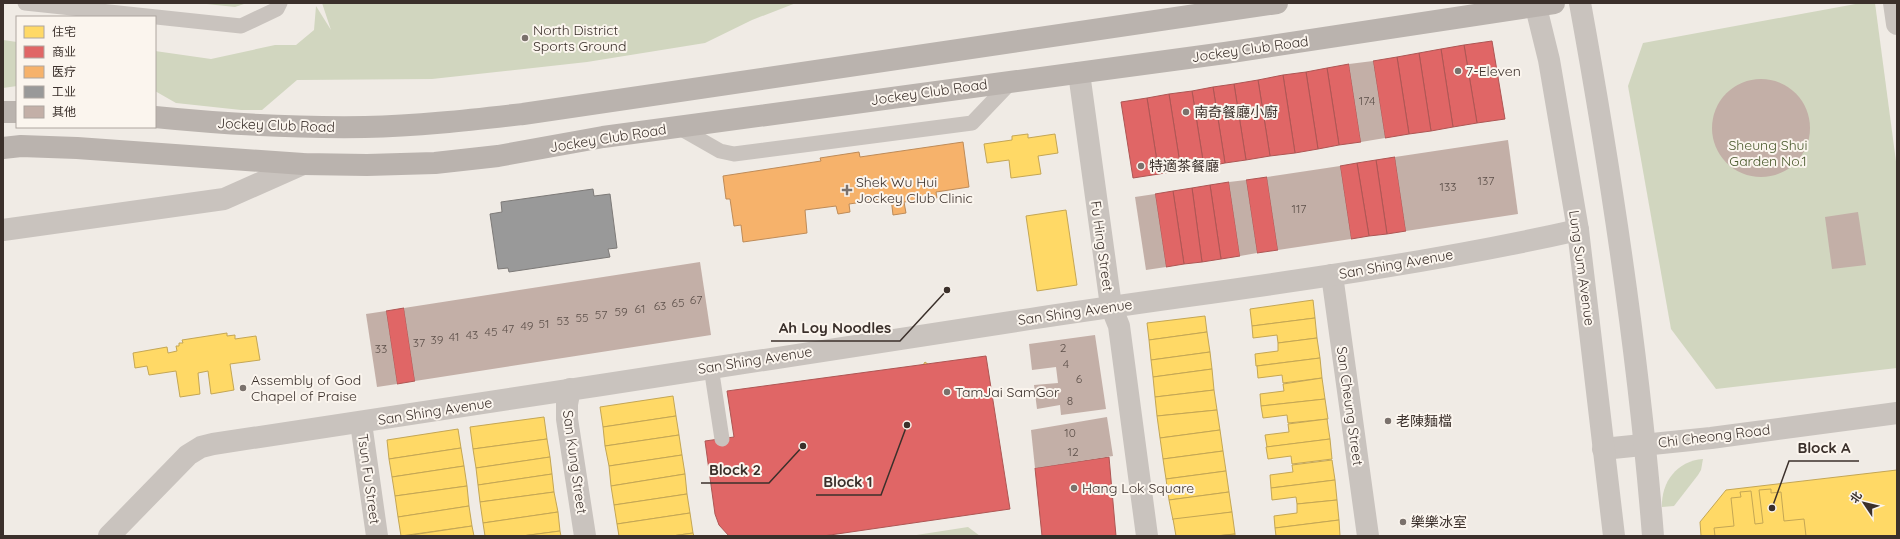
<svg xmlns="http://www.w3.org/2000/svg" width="1900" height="539" viewBox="0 0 1900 539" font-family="Quicksand,'Noto Sans SC',sans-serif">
<rect width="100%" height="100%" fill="#f0ebe5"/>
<g fill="#d1d6bf">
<path d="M197,3H247L235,7Z"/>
<path d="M322,3H796L752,20L705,43L587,62L432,79L297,80L262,110H241L176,103L155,91V51L211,59L275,45H296L314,30L316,6L331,30Z"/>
<path d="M1861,3H1875L1897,169V368L1716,389L1671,329L1628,86L1643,43Z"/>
<path d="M3,40L17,42V86L3,88Z"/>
<path d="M1703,459L1701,470L1698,475L1674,506L1662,507C1661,482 1677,461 1703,459Z"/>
<path d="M968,527L980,536H910Z"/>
</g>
<g fill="#ffd966" stroke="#c4a654">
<path d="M1028,134V138L1055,134L1058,153L1038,156L1041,174L1011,178L1009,160L987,163L984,144L1012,140V136Z"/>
<path d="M1066,210L1077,285L1037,291L1026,216Z"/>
<path d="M1313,300L1315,318L1252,326L1250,309Z"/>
<path d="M1205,316L1207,332L1149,340L1147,323Z"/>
<path d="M1315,318L1317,338L1278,343L1277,335L1253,338L1252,326Z"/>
<path d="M1207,332L1210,352L1151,360L1149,340Z"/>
<path d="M227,333V336L235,335V339L256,336L260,360L230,364L234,390L211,394L208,371L198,373L200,394L180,397L176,371L149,375L147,366L135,368L133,353L167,347L168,353L177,351L176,346H179V343H183L182,340Z"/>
<path d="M1317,338L1320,358L1256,366L1255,354L1278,351V343Z"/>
<path d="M1210,352L1212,369L1153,377L1151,360Z"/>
<path d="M1320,358L1322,378L1283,383L1282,375L1258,378L1257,366Z"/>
<path d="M925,362L989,409L982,420L962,424L952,417H947L950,437H954L958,431L972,428L983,436L949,484L939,476L937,462L943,454L942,452L933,454L932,448L923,449L924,455L916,457V460L923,464L926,479L919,489L871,454L878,444L893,442L898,446L900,442L898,430L895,428L891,433L876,435L865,427L899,381L909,388L912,403L908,411V415L917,413L918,419L927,417L926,412L934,410L937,405L923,396L918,373Z"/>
<path d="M1212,369L1214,390L1155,397L1153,377Z"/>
<path d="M1322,378L1325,399L1261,406L1260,394L1284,391L1283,384Z"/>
<path d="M780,385L790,392L791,416L783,429L787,432L795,431L796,437L805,436L804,430L813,429L812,424L805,419L803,403L811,393L857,426L849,437L835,439L830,436L827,440L829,452L832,454L835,449L847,447L859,455L826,502L816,495L815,480L819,473V471L810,472L809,466L801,467L802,473L793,474V477L800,482L803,497L796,508L749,473L757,462L771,460L776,464L780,463L777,443L772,444L764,455L745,458L734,450Z"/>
<path d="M1214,390L1217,410L1157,416L1155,397Z"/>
<path d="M673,396L676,416L603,427L600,407Z"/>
<path d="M1325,399L1328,419L1288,423L1287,415L1263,418L1261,406Z"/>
<path d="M1217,410L1220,430L1160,438L1157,416Z"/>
<path d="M676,416L679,435L605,446L603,427Z"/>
<path d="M544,417L547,439L473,449L470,427Z"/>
<path d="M1327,419L1330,439L1267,447L1265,435L1289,432L1288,424Z"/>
<path d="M458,429L461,448L389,459L387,440Z"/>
<path d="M1220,430L1223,451L1163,459L1160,438Z"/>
<path d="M679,435L682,455L609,466L605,446Z"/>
<path d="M547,439L550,457L476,468L473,449Z"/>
<path d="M1330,439L1332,459L1292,464L1291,456L1268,459L1266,447Z"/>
<path d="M461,448L464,466L392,477L389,459Z"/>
<path d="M1223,451L1226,471L1166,479L1163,459Z"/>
<path d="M682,455L685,474L611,486L609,466Z"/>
<path d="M550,457L552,474L478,485L476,468Z"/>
<path d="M1332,460L1335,480L1271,488L1270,475L1293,472L1292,465Z"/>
<path d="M464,466L467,486L395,496L392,477Z"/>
<path d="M1897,470V536H1701L1700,522L1726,490Z"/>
<path d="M1226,471L1229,492L1169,500L1166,479Z"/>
<path d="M552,474L554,492L480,502L478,485Z"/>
<path d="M685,474L687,494L614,505L611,486Z"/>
<path d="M1335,480L1337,500L1297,504L1296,497L1272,500L1271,488Z"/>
<path d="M467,486L469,506L398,517L395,496Z"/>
<path d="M1771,489V493L1781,492L1784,521L1804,519L1806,536H1715L1714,528L1734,526L1731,498L1741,497L1740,492L1751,491L1755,524L1763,523L1759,490Z"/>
<path d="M554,492L558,512L483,523L480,502Z"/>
<path d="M1229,492L1232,512L1173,520L1169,500Z"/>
<path d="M687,494L690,513L617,524L614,505Z"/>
<path d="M1337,500L1339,520L1275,528L1274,516L1297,513V504Z"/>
<path d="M469,506L472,526L401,536L398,517Z"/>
<path d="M558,512L560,531L522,536H485L483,523Z"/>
<path d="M1232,512L1235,534L1217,536H1176L1173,519Z"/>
<path d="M690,513L693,533L672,536H619L617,524Z"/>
<path d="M1339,520L1340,536H1276L1275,528Z"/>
<path d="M472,526L474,536H405Z"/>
<path d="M560,531L561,536H522Z"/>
<path d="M693,533L694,536H672Z"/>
<path d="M1235,534V536H1215Z"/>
</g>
<g fill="#e06666" stroke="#ae5654">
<path d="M1492,41L1505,119L1477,123L1464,45Z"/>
<path d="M1464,45L1477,123L1453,127L1441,49Z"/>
<path d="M1441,49L1453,127L1431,131L1419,53Z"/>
<path d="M1419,53L1431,131L1409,134L1397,57Z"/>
<path d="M1397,57L1409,134L1385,138L1373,61Z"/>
<path d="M1349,64L1361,142L1339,145L1327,68Z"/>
<path d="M1327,68L1339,145L1318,149L1306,72Z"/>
<path d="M1306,72L1318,149L1295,153L1283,75Z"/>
<path d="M1283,75L1295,153L1270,156L1258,80Z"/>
<path d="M1258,80L1270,156L1246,160L1234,84Z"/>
<path d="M1234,84L1246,160L1225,163L1213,87Z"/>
<path d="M1213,87L1225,163L1204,167L1192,91Z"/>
<path d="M1192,91L1204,167L1181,170L1169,94Z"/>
<path d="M1169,94L1181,170L1159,174L1147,98Z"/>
<path d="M1147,98L1159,174L1133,178L1121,102Z"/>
<path d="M1395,157L1406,231L1387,234L1376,160Z"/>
<path d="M1376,160L1387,234L1369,236L1357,163Z"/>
<path d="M1357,163L1369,236L1351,239L1340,166Z"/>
<path d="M1267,177L1278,250L1257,253L1246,180Z"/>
<path d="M1229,182L1240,256L1221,259L1210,185Z"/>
<path d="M1210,185L1221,259L1202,262L1192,188Z"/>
<path d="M1192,188L1202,262L1184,264L1173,191Z"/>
<path d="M1173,191L1184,264L1166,267L1155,194Z"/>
<path d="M404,308L415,381L397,384L386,311Z"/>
<path d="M986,356L1010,509L823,536H729L719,525L715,514L705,441L734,437L727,391Z"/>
<path d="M1109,457L1116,536H1042L1035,468Z"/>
</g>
<path fill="#f6b26b" stroke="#be8b58" d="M963,142L969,187L936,192L937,198L904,202L906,213L893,215L891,198L849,204L850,212L838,214L836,206L805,210L807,233L743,242L741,225L734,226L730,199H726L723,176L821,161L820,158L859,152L860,157Z"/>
<path fill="#999" stroke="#7d7a78" d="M593,189L594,196L610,194L617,248L608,249L610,257L509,272L508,268L498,269L490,214L502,212L501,202Z"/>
<g fill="#c3afa7">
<path d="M1373,61L1385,138L1361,142L1349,64Z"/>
<circle cx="1761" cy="128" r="49"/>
<path d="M1508,140L1518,214L1406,231L1395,157Z"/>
<path d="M1340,166L1351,239L1278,250L1267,177Z"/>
<path d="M1246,180L1257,253L1240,256L1229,182Z"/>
<path d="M1155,194L1166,267L1146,270L1135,197Z"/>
<path d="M1858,212L1866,265L1832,269L1825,217Z"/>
<path d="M700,262L711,335L415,381L404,308Z"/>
<path d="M386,311L397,384L377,387L366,314Z"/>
<path d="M1095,335L1106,409L1061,415L1060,405L1037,409L1034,385L1058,383L1056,367L1032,370L1029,344Z"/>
<path d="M1107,417L1113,456L1035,468L1031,430Z"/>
</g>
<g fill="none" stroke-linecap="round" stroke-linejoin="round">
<g stroke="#c9c3be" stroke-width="15">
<path d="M25,3L241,26L277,9L280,3"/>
<path d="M678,127L720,151L734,154L972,123L1012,81"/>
<path d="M711,367L722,439"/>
</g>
<path stroke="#c9c3be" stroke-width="22" d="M1894,3L1897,24"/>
<g stroke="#c9c3be" stroke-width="22">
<path d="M1079,73L1111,306L1119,326L1147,536"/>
<path d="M1332,275L1368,536"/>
<path d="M570,389L567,404V419L585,536"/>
<path d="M361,423L377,536"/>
<path d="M1603,449L1711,438L1897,413"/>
<path d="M109,536L188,455L201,447L213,444C486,404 757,360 1030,319C1212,291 1397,271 1578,230"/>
</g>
<g stroke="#c9c3be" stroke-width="22">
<path d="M1535,3L1549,60L1578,230L1614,536"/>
<path d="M1580,3C1612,179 1639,357 1653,536"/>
<path d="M3,230L224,199L303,164"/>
</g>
<g stroke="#bab3ae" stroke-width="22">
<path d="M3,112H17"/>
<path d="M155,117C225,124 295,128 365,127C418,126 470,120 523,114L1277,3"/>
<path d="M3,148L21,146L77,148L303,164L367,165L435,163L498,156L603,137L1225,53L1554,3"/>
</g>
</g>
<g fill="#7a716c" stroke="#fbf5ee" stroke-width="1.5">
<circle cx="525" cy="38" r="4"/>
<circle cx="1458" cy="71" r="4"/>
<circle cx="1186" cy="112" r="4"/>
<circle cx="1141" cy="166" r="4"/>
<path d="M845 184h4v4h4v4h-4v4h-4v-4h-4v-4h4z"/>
<circle cx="243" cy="388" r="4"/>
<circle cx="947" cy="392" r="4"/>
<circle cx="1388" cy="421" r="4"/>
<circle cx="1074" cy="488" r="4"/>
<circle cx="1403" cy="522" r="4"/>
</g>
<g text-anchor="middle" stroke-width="4" stroke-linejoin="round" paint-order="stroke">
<g font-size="12" fill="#5d504a">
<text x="1367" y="105">174</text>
<text x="1486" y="185">137</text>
<text x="1448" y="191">133</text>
<text x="1299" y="213">117</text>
<text x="696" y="304">67</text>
<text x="678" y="307">65</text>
<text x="660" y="310">63</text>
<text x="640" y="313">61</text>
<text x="621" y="316">59</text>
<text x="601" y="319">57</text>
<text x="582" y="322">55</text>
<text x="563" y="325">53</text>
<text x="544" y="328">51</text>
<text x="527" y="330">49</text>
<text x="508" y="333">47</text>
<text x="491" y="336">45</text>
<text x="472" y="339">43</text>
<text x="454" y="341">41</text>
<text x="437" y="344">39</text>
<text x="419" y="347">37</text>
<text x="1063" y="352">2</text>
<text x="381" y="353">33</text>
<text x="1066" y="368">4</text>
<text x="1079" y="383">6</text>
<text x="1070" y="405">8</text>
<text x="1070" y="437">10</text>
<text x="1073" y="456">12</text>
</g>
<g font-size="14" fill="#3b302b" stroke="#fbf5ee" text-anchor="start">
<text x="533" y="35">North District<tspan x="533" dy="16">Sports Ground</tspan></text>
<text x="1466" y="76">7-Eleven</text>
<text x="1194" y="117">南奇餐廳小廚</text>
<text x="1149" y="171">特適茶餐廳</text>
<text x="856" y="187">Shek Wu Hui<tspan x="856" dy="16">Jockey Club Clinic</tspan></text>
<text x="251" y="385">Assembly of God<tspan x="251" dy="16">Chapel of Praise</tspan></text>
<text x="955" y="397">TamJai SamGor</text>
<text x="1396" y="426">老陳麵檔</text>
<text x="1082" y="493">Hang Lok Square</text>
<text x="1411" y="527">樂樂冰室</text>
</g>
<g font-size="14" fill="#3b302b" stroke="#fbf5ee">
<text transform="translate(1250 49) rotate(-8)" y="5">Jockey Club Road</text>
<text transform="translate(929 92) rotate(-8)" y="5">Jockey Club Road</text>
<text transform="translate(276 125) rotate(2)" y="5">Jockey Club Road</text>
<text transform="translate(608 138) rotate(-9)" y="5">Jockey Club Road</text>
<text transform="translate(1102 246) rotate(82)" y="5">Fu Hing Street</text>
<text transform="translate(1396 264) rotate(-10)" y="5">San Shing Avenue</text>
<text transform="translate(1582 268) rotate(82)" y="5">Lung Sum Avenue</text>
<text transform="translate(1075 312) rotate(-8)" y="5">San Shing Avenue</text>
<text transform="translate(755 360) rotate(-9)" y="5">San Shing Avenue</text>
<text transform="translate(1350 406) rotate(82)" y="5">San Cheung Street</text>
<text transform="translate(435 411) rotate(-9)" y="5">San Shing Avenue</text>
<text transform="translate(1714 436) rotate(-7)" y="5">Chi Cheong Road</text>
<text transform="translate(575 462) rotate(82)" y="5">San Kung Street</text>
<text transform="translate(369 479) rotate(82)" y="5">Tsun Fu Street</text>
</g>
<g font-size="14" fill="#4a5a2e" stroke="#fbf5ee">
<text x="1768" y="150">Sheung Shui<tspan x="1768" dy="16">Garden No.1</tspan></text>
</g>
</g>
<path fill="none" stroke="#3b302b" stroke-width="1.5" d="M947 290L900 341H771M1772 508L1789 461H1859M803 446L769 483H701M907 425L881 495H816"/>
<g fill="#3b302b" stroke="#fbf5ee" stroke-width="1.5">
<circle cx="947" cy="290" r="4"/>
<circle cx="1772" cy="508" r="4"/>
<circle cx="803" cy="446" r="4"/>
<circle cx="907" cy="425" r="4"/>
</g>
<g font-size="15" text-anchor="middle" font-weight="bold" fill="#3b302b" stroke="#fbf5ee" stroke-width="4" stroke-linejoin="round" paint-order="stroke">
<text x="835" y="333">Ah Loy Noodles</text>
<text x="1824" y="453">Block A</text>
<text x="735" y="475">Block 2</text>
<text x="848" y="487">Block 1</text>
</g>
<rect width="1900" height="539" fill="none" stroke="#3b302b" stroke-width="8"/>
<rect x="16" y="16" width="140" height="112" fill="#fbf5ee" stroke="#aea6a0"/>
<rect x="24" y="26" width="20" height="12" fill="#ffd966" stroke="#aea6a0"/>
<text x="52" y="36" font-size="12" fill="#3b302b">住宅</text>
<rect x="24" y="46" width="20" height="12" fill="#e06666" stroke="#aea6a0"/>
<text x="52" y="56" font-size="12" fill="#3b302b">商业</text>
<rect x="24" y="66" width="20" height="12" fill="#f6b26b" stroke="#aea6a0"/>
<text x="52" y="76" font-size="12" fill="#3b302b">医疗</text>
<rect x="24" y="86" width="20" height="12" fill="#999999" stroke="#aea6a0"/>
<text x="52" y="96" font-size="12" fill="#3b302b">工业</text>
<rect x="24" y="106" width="20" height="12" fill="#c3afa7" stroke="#aea6a0"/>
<text x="52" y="116" font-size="12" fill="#3b302b">其他</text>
<g transform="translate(1864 503) rotate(305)" stroke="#fbf5ee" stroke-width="3" paint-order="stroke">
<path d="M0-3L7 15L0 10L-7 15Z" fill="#3b302b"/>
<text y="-6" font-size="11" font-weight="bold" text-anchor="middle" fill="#3b302b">北</text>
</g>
</svg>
